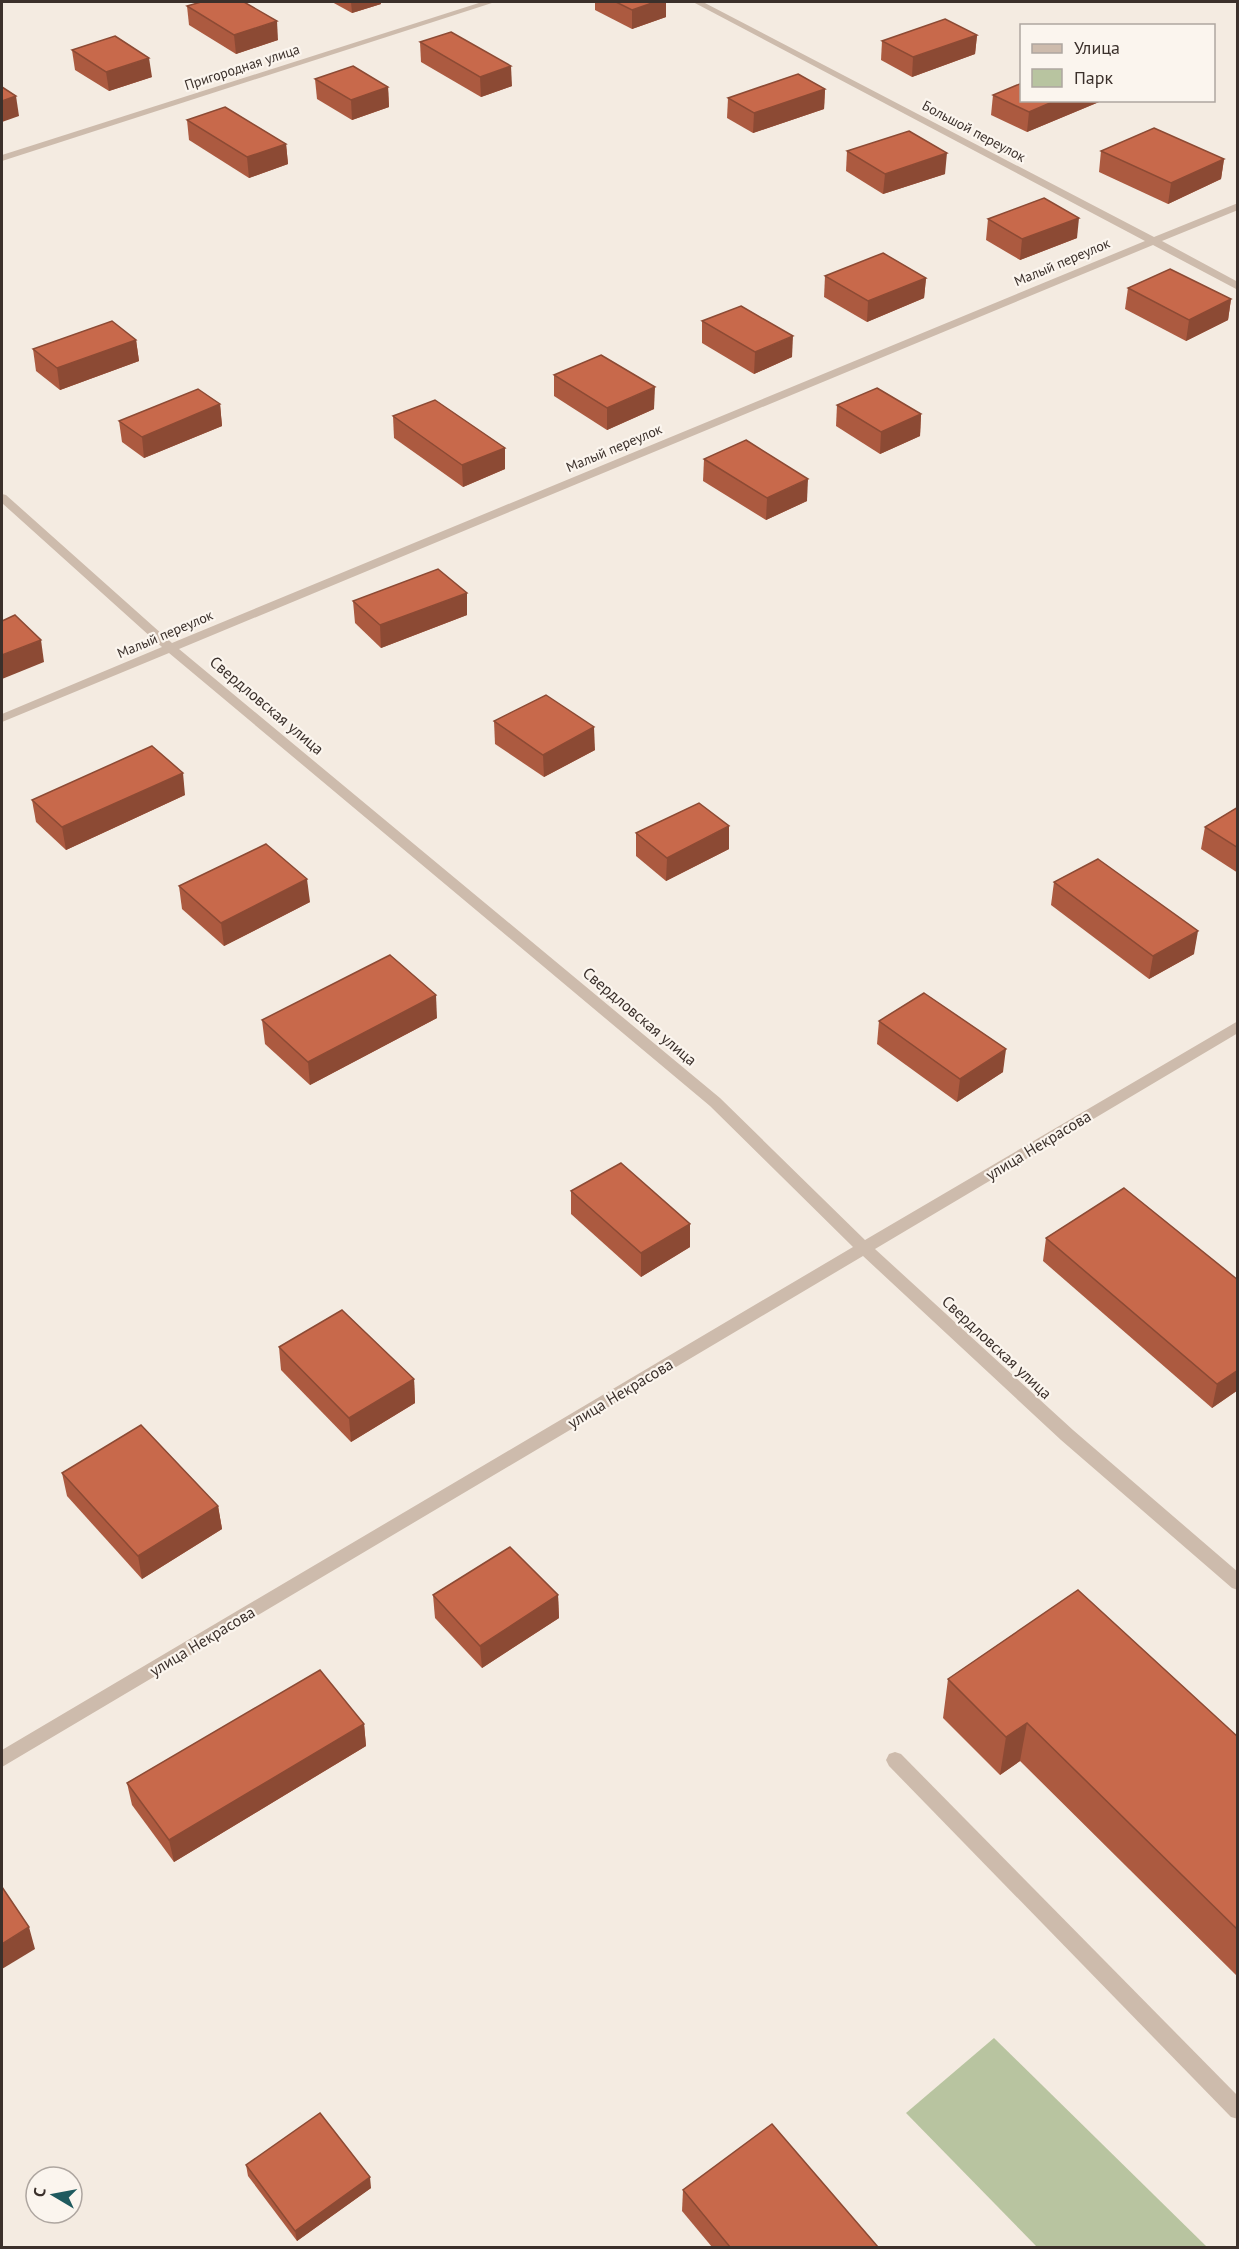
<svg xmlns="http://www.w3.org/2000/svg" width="1239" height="2249" viewBox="0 0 1239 2249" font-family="'PT Sans',sans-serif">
<rect width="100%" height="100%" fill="#f4ebe1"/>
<path fill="#b8c4a0" d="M994,2038L1207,2247H1037L906,2113Z"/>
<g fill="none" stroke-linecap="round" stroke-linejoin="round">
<path fill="#cdbbac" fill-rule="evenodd" d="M895,1752L901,1754L1238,2096V2119L1231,2117L889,1766L886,1760L889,1754Z"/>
<g fill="#cdbbac" fill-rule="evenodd">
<path d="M482,2H495L2,161V155Z"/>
<path d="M693,2H703L1154,237L1238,203V210L1162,241L1238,282V290L1153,245L179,649L720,1098L865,1240L1238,1021V1033L875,1249L1073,1430L1238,1572V1590L1232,1588L1061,1440L863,1256L2,1767V1750L853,1247L710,1106L169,653L2,722V714L162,647L2,503V494L6,495L172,643L1145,241Z"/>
</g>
</g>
<g fill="#ac5a40">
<path d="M332,2H380L381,4L352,13Z"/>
<path d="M595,2H666V17L632,29L595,10Z"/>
<path d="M187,6L278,40L236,54L189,25Z"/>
<path d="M977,35L975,54L912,77L881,60L882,41Z"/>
<path d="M420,42L512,86L481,97L421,62Z"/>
<path d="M72,50L152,77L109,91L75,70Z"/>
<path d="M315,79L388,87L389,107L352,120L317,99Z"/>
<path d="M825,89L824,109L753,133L727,118L728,98Z"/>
<path d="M993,95L1099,102L1027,132L991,115Z"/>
<path d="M187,120L286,144L288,164L249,178L189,140Z"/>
<path d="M847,151L945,174L883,194L846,171Z"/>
<path d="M1101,151L1224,159L1221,179L1168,204L1099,172Z"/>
<path d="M988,219L1077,238L1020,260L986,240Z"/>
<path d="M825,276L926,278L924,298L867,322L824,297Z"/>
<path d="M1128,288L1231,299L1228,320L1186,341L1125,309Z"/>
<path d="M702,321L792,357L754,374L702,343Z"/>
<path d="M136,340L139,361L60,390L36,371L33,349Z"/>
<path d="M554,375L654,409L607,430L554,396Z"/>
<path d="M220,404L222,426L144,458L122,442L119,421Z"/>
<path d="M837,405L921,414L920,436L880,454L836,426Z"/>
<path d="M393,416L505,448V469L463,487L394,438Z"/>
<path d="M704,459L807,501L766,520L703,481Z"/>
<path d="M353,601L467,615L381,648L355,623Z"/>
<path d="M494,721L595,750L544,777L495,744Z"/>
<path d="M185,795L66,850L36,822L32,800Z"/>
<path d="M1238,807V873L1201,849L1205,827Z"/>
<path d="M636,833L729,849L666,881L636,856Z"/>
<path d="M1054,882L1194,954L1149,979L1051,905Z"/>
<path d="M179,886L310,902L224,946L182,909Z"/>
<path d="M437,1018L310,1085L265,1044L262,1020Z"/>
<path d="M879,1021L1003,1072L957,1102L877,1044Z"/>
<path d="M571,1191L690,1224V1247L641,1277L571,1214Z"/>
<path d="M1046,1238L1238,1280V1390L1212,1408L1043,1261Z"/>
<path d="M279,1347L414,1379L415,1403L351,1442L281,1370Z"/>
<path d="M62,1473L218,1506L222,1529L142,1579L67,1496Z"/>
<path d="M433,1595H558L559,1618L482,1668L435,1618Z"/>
<path d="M948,1679L1238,1737V1977L1020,1761L1000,1775L943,1718Z"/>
<path d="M364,1724L366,1746L174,1862L132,1805L127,1783Z"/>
<path d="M246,2165L371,2188L297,2241L248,2176Z"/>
<path d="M683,2190L878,2247H712L682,2211Z"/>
</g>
<g fill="#8c4a34">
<path d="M351,2H380L381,4L352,13Z"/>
<path d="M655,2H666V17L632,29V10Z"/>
<path d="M277,21L278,40L236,54L234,35Z"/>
<path d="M977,35L975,54L912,77L913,57Z"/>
<path d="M149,58L152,77L109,91L106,72Z"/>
<path d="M511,66L512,86L481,97L480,77Z"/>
<path d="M388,87L389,107L352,120L351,100Z"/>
<path d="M825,89L824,109L753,133L754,113Z"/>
<path d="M16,96L19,116L2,122V101Z"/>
<path d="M1057,100H1099V102L1027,132L1029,112Z"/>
<path d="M286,144L288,164L249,178L247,157Z"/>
<path d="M947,153L945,174L883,194L885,174Z"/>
<path d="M1224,159L1221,179L1168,204L1171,183Z"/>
<path d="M1079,218L1077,238L1020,260L1022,239Z"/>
<path d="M926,278L924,298L867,322L868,301Z"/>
<path d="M1231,299L1228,320L1186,341L1189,320Z"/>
<path d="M793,336L792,357L754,374L755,352Z"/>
<path d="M136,340L139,361L60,390L57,368Z"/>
<path d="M655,387L654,409L607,430V408Z"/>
<path d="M220,404L222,426L144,458L142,437Z"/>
<path d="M921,414L920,436L880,454L881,432Z"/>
<path d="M505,448V469L463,487L462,465Z"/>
<path d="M808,479L807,501L766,520L767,498Z"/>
<path d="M467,593V615L381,648L380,625Z"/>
<path d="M41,640L44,662L2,679V655Z"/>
<path d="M594,727L595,750L544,777L543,755Z"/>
<path d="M183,773L185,795L66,850L62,827Z"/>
<path d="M729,826V849L666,881L667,858Z"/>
<path d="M307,879L310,902L224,946L221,923Z"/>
<path d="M1198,931L1194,954L1149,979L1153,956Z"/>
<path d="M436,995L437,1018L310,1085L308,1062Z"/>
<path d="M1006,1049L1003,1072L957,1102L960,1079Z"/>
<path d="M690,1224V1247L641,1277V1253Z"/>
<path d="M1238,1370V1390L1212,1408L1217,1384Z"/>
<path d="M414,1379L415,1403L351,1442L349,1418Z"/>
<path d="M218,1506L222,1529L142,1579L138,1556Z"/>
<path d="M558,1595L559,1618L482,1668L480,1646Z"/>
<path d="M1027,1723L1020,1761L1000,1775L1006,1737Z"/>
<path d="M364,1724L366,1746L174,1862L169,1840Z"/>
<path d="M29,1927L35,1949L2,1969V1944Z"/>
<path d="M370,2177L371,2188L297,2241L295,2231Z"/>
</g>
<g fill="#c8694b" stroke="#8c4a34" stroke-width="1.5">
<path d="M201,2H244L277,21L234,35L187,6Z"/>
<path d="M616,2H655L632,10Z"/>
<path d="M945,19L977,35L913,57L882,41Z"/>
<path d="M451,32L511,66L480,77L420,42Z"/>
<path d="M115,36L149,58L106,72L72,50Z"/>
<path d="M353,66L388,87L351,100L315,79Z"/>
<path d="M798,74L825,89L754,113L728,98Z"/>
<path d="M1022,83V100H1057L1029,112L993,95Z"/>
<path d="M2,87L16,96L2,101Z"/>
<path d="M225,107L286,144L247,157L187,120Z"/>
<path d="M1154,128L1224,159L1171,183L1101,151Z"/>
<path d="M909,131L947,153L885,174L847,151Z"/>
<path d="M1044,198L1079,218L1022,239L988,219Z"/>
<path d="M883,253L926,278L868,301L825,276Z"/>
<path d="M1170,269L1231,299L1189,320L1128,288Z"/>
<path d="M741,306L793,336L755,352L702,321Z"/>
<path d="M112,321L136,340L57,368L33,349Z"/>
<path d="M601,355L655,387L607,408L554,375Z"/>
<path d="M877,388L921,414L881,432L837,405Z"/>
<path d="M198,389L220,404L142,437L119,421Z"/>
<path d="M435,400L505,448L462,465L393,416Z"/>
<path d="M746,440L808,479L767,498L704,459Z"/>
<path d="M438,569L467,593L380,625L353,601Z"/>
<path d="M15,615L41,640L2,655V621Z"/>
<path d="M546,695L594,727L543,755L494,721Z"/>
<path d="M152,746L183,773L62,827L32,800Z"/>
<path d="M699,803L729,826L667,858L636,833Z"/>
<path d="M1238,807V848L1205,827Z"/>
<path d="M266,844L307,879L221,923L179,886Z"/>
<path d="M1098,859L1198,931L1153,956L1054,882Z"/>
<path d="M390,955L436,995L308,1062L262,1020Z"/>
<path d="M924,993L1006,1049L960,1079L879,1021Z"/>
<path d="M621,1163L690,1224L641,1253L571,1191Z"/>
<path d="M1124,1188L1238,1280V1370L1217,1384L1046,1238Z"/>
<path d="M342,1310L414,1379L349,1418L279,1347Z"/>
<path d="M141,1425L218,1506L138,1556L62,1473Z"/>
<path d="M510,1547L558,1595L480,1646L433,1595Z"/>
<path d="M1078,1590L1238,1737V1930L1027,1723L1006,1737L948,1679Z"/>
<path d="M320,1670L364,1724L169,1840L127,1783Z"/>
<path d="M2,1887L29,1927L2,1944Z"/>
<path d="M320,2113L370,2177L295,2231L246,2165Z"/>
<path d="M772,2124L878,2247H730L683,2190Z"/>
</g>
<g text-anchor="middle" stroke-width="4.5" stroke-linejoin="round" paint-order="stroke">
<g font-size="14" fill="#3b302b" stroke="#fbf5ee">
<text transform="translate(242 67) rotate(-18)" y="5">Пригородная улица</text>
<text transform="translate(974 131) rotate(28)" y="5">Большой переулок</text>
<text transform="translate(1062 262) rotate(-23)" y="5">Малый переулок</text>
<text transform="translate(614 448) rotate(-23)" y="5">Малый переулок</text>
<text transform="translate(165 634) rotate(-23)" y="5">Малый переулок</text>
</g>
<g font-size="16" fill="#3b302b" stroke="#fbf5ee">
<text transform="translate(267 705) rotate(40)" y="6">Свердловская улица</text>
<text transform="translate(640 1016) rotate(40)" y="6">Свердловская улица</text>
<text transform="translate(1038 1145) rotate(-31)" y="6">улица Некрасова</text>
<text transform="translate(997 1347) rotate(43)" y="6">Свердловская улица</text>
<text transform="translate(620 1393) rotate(-31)" y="6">улица Некрасова</text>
<text transform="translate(202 1641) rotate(-31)" y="6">улица Некрасова</text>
</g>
</g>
<rect width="1239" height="2249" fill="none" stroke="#3b302b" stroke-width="6"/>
<rect x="1020" y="24" width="195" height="78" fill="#fbf5ee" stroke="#aea6a0" stroke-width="1.5"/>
<rect x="1032" y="44" width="30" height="9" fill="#cdbbac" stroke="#aea6a0" stroke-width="1.5"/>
<text x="1074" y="54" font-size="18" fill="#3b302b">Улица</text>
<rect x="1032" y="69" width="30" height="18" fill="#b8c4a0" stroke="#aea6a0" stroke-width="1.5"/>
<text x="1074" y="84" font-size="18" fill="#3b302b">Парк</text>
<g transform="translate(54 2195) rotate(280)"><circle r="28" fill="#fbf5ee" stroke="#aea6a0" stroke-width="1.5"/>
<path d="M0-4.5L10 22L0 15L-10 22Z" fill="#1f5a5e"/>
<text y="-9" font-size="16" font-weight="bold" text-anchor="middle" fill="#3b302b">С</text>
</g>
</svg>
